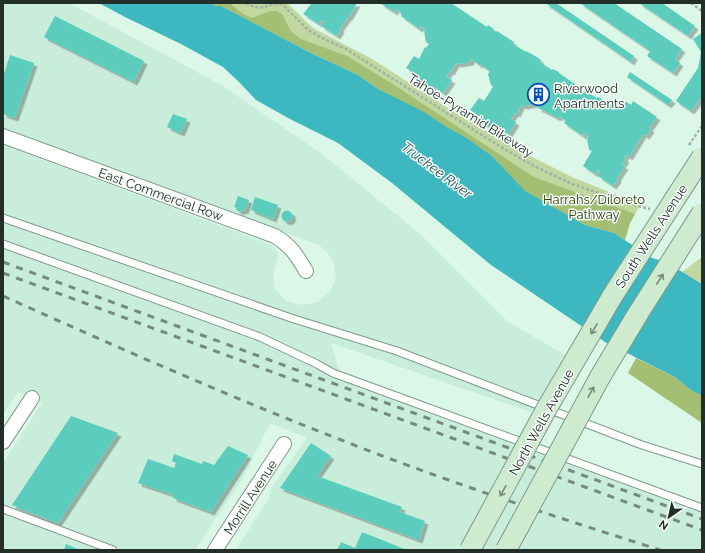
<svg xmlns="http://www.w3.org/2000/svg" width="705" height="553" viewBox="0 0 705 553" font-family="Raleway,sans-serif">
<defs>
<filter id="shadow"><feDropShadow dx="3.5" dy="3.5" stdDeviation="0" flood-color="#0004"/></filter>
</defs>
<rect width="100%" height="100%" fill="#daf7e8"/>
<path fill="#c8eddb" d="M3,3H69L223,86L322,154L420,234L508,322L569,357L531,412L331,343L339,370L702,503V550H236L269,498L272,487L307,438L270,423L243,478L195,550H3V463L42,403L18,392L3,415V145L261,241L273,246L278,253V259L275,266L273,278L275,289L286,301L302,305L318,302L331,290L336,277L333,261L327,252L319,245L3,129Z"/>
<g fill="#c2d7a0">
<path d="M211,3H252L255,4L287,3L313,28L372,59L462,117L534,158L572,177L629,200L642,202L630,223L625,240L358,75Z"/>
<path d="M702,257V284L682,272Z"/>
</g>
<g fill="#a4bf73">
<path d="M211,3H229L243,14L252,18L270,11H276L282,14L291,31L301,39L347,56L391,83L534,177L635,214L630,223L625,240L614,233L585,225L524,191L492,156L465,137L378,89L358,75L313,54L221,6H216Z"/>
<path d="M636,358L675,377L691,390L702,396V423L628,373Z"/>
</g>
<path fill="#3db7c0" d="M99,3H211L216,6H221L313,54L358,75L378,89L424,112L445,126L465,137L492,156L525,191L585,225L614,233L652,258L666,262L702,284V396L691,390L675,377L605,342L491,265L392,183L338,143L290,119L256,100L239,82L223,67L181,44L125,17Z"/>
<g fill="#5ccdbd" filter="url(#shadow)">
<path d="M312,3H357L349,17H348L340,28L341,29L337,36L321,26L324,22L321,20L319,24L303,14Z"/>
<path d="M380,3H451L487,27L488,25L494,29L492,33L493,30L496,32L497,31L514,42L513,44L526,52V51L535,56L541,60L540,62L552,70L553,69L559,72V73L579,87L577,89L584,93L585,91L597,98L598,97L604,100L603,101L605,103L603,105L607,108L608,105L619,103L622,105L625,101L631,105L633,101L657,117L649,128L651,129L646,136L643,134L629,157L626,155L624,158L626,159L622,165L625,166L617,178L618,179L613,186L598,176L600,172L598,170L595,174L583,166L592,151L589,150L587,138L589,135L584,133L583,136L564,123L566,121L559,116L558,118L538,108L540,104L536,102L535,104L524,106L521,105L517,114L515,113L511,119L516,122L508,135L501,131L500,132L496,130V131L478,120L481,117L470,110L479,98L484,101L493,87L491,85L488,74L490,71L480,64L479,65L472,59L470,62L458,64L456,63L451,72L450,71L446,77L452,80L443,93L433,86L431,89L414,78L416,74L406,68L414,56L419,59L425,47L426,48L429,44L426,42L424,31L425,29L421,26L419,29L401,16L402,14L396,9L394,12Z"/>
<path d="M545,3H556L634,56L631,62Z"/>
<path d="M580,3H614L682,49L675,59L680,63L673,73L647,56L650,51Z"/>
<path d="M639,3H662L695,26L688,36Z"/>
<path d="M55,16L144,61L134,82L44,37Z"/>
<path d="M702,33V96L691,111L676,101L698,68L701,52L693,39Z"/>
<path d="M10,55L34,63L15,118L3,114V77Z"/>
<path d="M630,72L672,100L668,105L627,77Z"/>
<path d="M173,114L187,119L181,133L167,127Z"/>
<path d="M238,196L249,200L245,211L242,210L241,212L236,210L237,208L234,207Z"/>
<path d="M255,197L278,205L273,219L251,210Z"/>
<circle cx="287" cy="216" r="5.5"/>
<path d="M71,416L118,433L58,523L12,505Z"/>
<path d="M311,443L331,456L317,476L402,507L400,512L425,521L419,540L280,488Z"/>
<path d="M228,446L248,455L211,512L173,498L174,495L138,483L148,459L174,468L176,463L172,461L174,454L202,464L203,461L214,465Z"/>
<path d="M362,532L407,550H337L341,542L355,548Z"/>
<path d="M66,544L80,550H64Z"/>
</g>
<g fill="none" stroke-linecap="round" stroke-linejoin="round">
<defs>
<g id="lane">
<path d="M3,218L294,319L397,351L642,445L702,464"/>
<path d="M3,244L260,337L317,364L333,373L702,508"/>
<path d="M3,509L113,550"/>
</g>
<g id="street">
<path d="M3,136L275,236C291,246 296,254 306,271"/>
<path d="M3,442L32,398"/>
<path d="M215,550L284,444"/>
</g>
</defs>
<use href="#lane" stroke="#7f9a8d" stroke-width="9"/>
<use href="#street" stroke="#7f9a8d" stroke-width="16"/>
<g stroke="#9db4a8" stroke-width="2.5" stroke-dasharray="3 2" stroke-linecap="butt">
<path d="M246,3C263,13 265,3 282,4L308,30L326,40L346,49L496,144L534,166L570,183L623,202L650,209"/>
<path d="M691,3L702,11"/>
<path d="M689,145L702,126"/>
</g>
<use href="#lane" stroke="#fff" stroke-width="7"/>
<use href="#street" stroke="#fff" stroke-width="14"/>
<g stroke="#76897f" stroke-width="3" stroke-dasharray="7 7" stroke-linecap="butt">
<path d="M3,262L702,519"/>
<path d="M3,273L702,530"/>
<path d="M3,296C117,347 232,398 349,443C451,483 556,517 660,550"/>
</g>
<defs>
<g id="secondary-bridge">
<path d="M470,550L547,408L613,295L702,157"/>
<path d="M506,550L600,377L639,312L702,213"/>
</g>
</defs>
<use href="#secondary-bridge" stroke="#7f9a8d" stroke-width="22" stroke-linecap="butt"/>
<use href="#secondary-bridge" stroke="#ceebcf" stroke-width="20"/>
</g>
<defs><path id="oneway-shaft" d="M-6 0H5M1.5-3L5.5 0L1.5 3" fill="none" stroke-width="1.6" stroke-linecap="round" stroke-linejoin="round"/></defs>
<g stroke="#788c7c">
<use href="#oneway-shaft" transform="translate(660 279) rotate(-57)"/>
<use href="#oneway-shaft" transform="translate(594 329) rotate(120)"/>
<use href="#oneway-shaft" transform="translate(591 392) rotate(-61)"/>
<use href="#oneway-shaft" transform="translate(503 491) rotate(119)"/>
</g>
<defs>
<symbol id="building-ring" viewBox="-11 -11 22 22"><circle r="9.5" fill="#f8fefb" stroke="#044fb9" stroke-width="1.5"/><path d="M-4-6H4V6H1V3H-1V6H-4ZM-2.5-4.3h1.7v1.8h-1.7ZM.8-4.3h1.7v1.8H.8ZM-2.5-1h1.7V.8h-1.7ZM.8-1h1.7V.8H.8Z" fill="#044fb9"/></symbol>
</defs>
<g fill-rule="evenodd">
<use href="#building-ring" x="526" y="82" width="25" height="25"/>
</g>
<g text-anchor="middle" stroke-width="3" stroke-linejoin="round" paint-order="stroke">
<g font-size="13" fill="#232e28" stroke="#f8fefb" text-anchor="start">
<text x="554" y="93">Riverwood<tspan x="554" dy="15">Apartments</tspan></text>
</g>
<g font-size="13" fill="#232e28" stroke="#f8fefb">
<text transform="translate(471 115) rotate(32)" y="5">Tahoe-Pyramid Bikeway</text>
<text transform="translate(161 194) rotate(20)" y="5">East Commercial Row</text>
<text transform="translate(651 236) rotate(-57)" y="5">South Wells Avenue</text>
<text transform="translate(541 422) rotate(-61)" y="5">North Wells Avenue</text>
<text transform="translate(250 497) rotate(-57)" y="5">Morrill Avenue</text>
</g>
<g font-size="13" fill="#314108" stroke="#f8fefb">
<text x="594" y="204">Harrahs/Diloreto<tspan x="594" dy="15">Pathway</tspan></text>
</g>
<g font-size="14" font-style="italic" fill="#275a5d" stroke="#f8fefb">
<text transform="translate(437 170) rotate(37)" y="5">Truckee River</text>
</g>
</g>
<rect width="705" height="553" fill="none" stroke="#232e28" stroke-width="8"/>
<g transform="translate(669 517) rotate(214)" stroke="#f8fefb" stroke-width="3" paint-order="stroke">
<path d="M0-3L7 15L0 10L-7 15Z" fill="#232e28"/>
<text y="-6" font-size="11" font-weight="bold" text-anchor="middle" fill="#232e28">N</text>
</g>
</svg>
